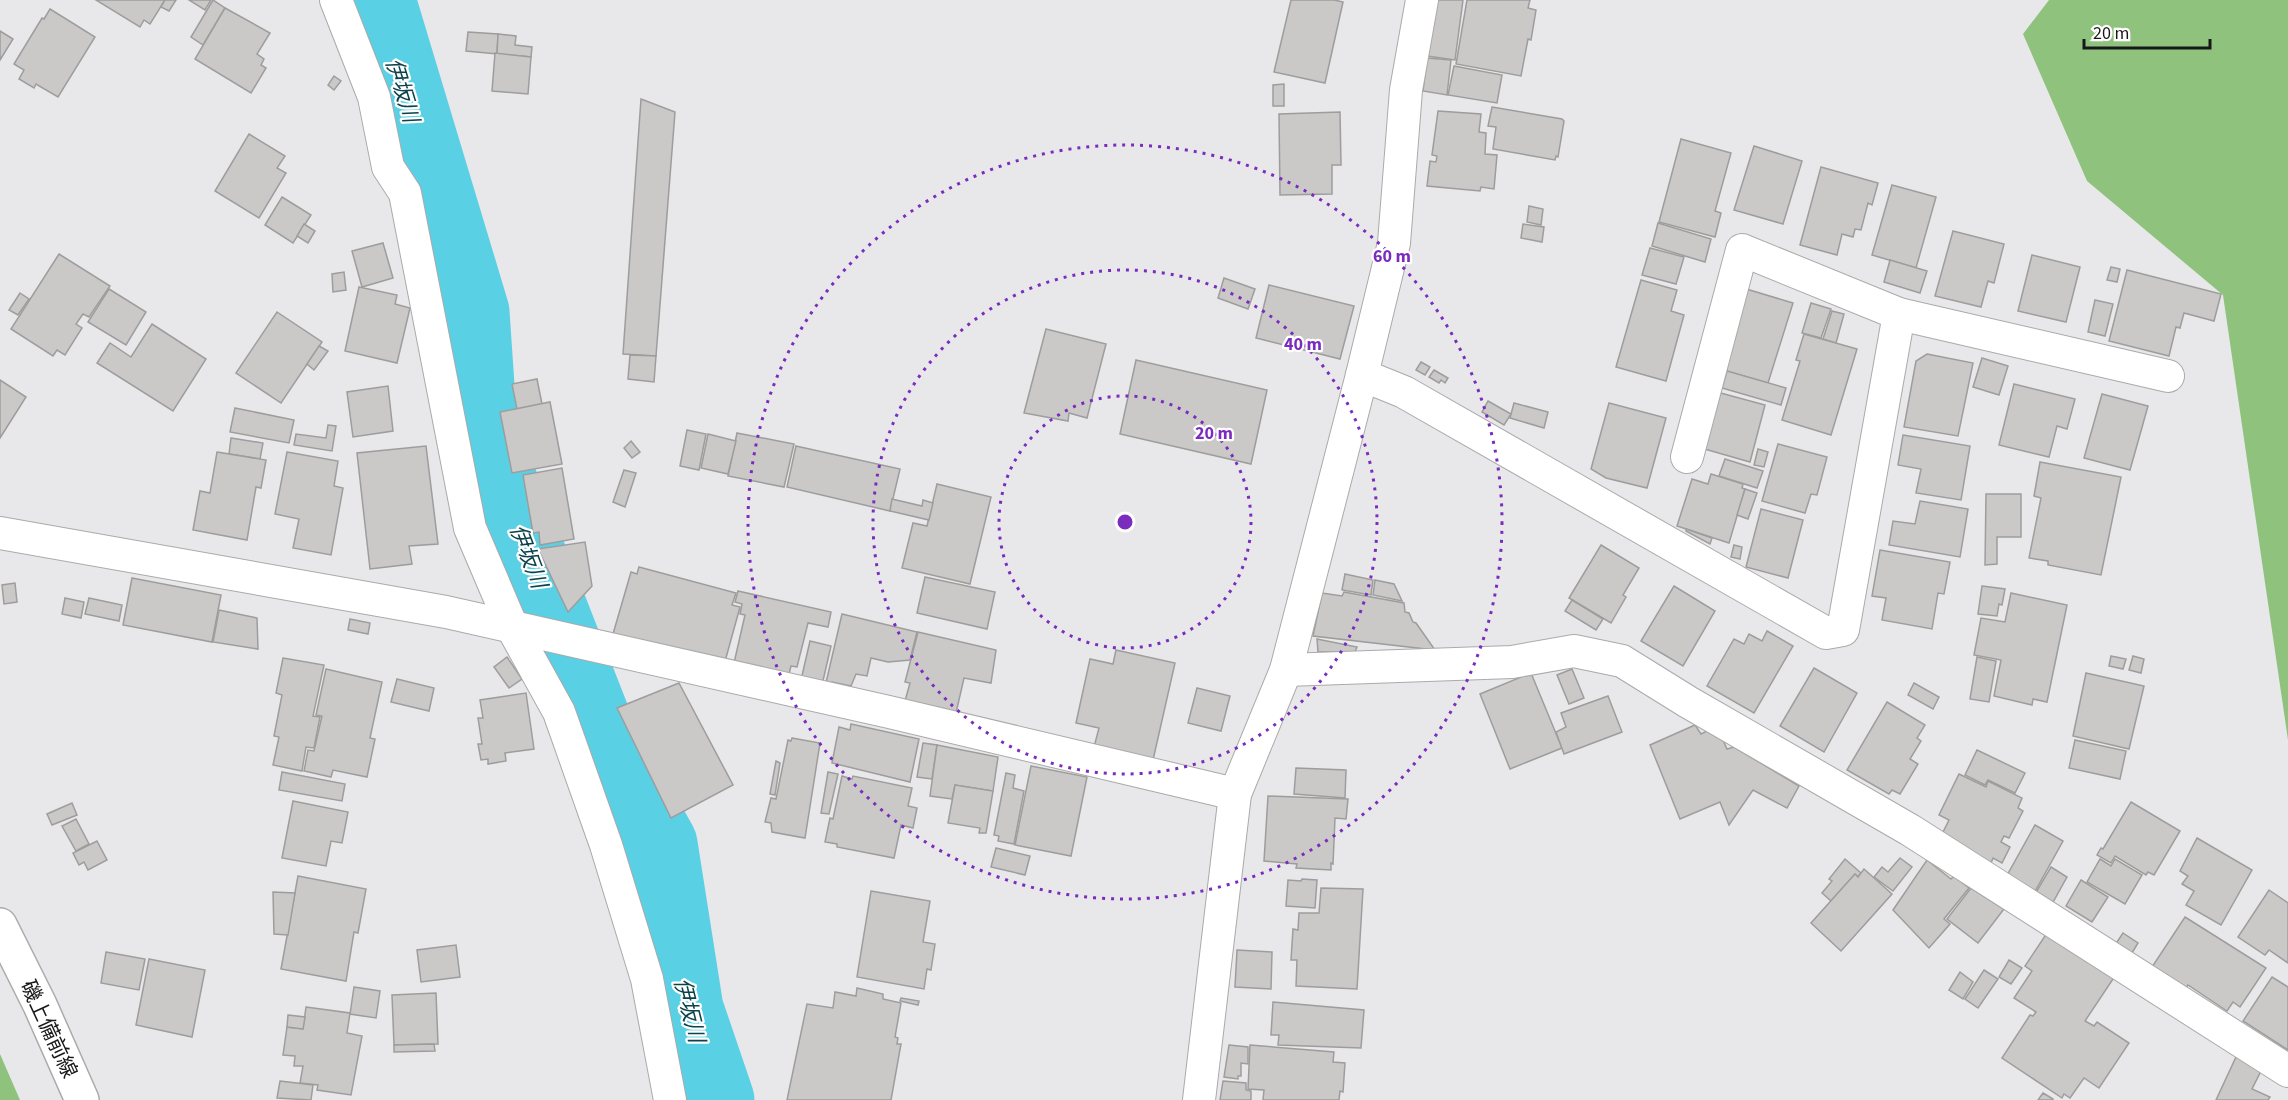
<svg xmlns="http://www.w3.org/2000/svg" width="2288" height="1100" viewBox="0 0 2288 1100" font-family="'Source Sans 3','Noto Sans JP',sans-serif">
<rect width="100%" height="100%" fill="#e8e8ea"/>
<g fill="#8fc27d">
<path d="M2049,0H2288V740L2223,295L2087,181L2023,34Z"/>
<path d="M0,1054L20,1100H0Z"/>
</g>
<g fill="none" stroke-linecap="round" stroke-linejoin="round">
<path stroke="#5ad0e5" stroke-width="75" d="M375,0L382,13L472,312L480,430L600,737L660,844L686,1009L717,1100"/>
</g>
<g fill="#cac9c8" stroke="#9e9d9d" stroke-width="1.5">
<path d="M96,0H165L150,24L144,20L140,27Z"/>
<path d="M165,0H176L169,11L161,7Z"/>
<path d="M189,0H211L205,10Z"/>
<path d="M213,0L225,8L203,45L191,37Z"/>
<path d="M1291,0H1334L1343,2L1325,83L1274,72Z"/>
<path d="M1435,0H1463L1455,60L1427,56Z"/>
<path d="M1467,0H1530L1528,8L1536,10L1531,40L1528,39L1521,76L1456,64Z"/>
<path d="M225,8L270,33L257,54L264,59L261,65L266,68L251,93L195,59Z"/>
<path d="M50,9L95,37L58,97L36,84L34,88L19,79L24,70L14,64L42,18L44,19Z"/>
<path d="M0,31L13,39L0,60Z"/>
<path d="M468,32L498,34L497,54L466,51Z"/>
<path d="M498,34L516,36L515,45L532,47L531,57L497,54Z"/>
<path d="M495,53L531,57L528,94L492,91Z"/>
<path d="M1427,58L1451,60L1447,95L1423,91Z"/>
<path d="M1454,66L1502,75L1497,103L1448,95Z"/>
<path d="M334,76L341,81L334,90L328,85Z"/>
<path d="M1284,84V106H1273V85Z"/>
<path d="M641,99L675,112L656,356L623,354Z"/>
<path d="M1492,107L1562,119L1564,121L1558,157L1556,156L1555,160L1493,149L1496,127L1488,126Z"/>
<path d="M1438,111L1481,114L1479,132L1486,133L1485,154L1497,155L1494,189L1481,187L1480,191L1427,186L1430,161L1436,162L1437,156L1432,155Z"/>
<path d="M1340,112L1341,165H1332V194L1280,195L1279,114Z"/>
<path d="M249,134L285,156L277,168L286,173L259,218L215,191Z"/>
<path d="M1681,139L1731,153L1715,211L1721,213L1715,237L1659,222Z"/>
<path d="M1754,146L1802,161L1783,224L1734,210Z"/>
<path d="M1821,167L1878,183L1872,205L1868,203L1861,230L1855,229L1853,237L1842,234L1837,255L1800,245Z"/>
<path d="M1892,185L1936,197L1916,268L1872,255Z"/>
<path d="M282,197L311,215L293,243L265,225Z"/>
<path d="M1529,206L1543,209L1541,225L1527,222Z"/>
<path d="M1658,223L1711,239L1705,262L1652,246Z"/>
<path d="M304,224L315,231L308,243L297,236Z"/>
<path d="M1523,224L1544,227L1542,242L1521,238Z"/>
<path d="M1953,231L2004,244L1994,283L1988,281L1981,307L1935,296Z"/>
<path d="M383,243L393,278L362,287L352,251Z"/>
<path d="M1650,248L1684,257L1676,284L1642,275Z"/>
<path d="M59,254L110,286L89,317L83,314L76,324L82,328L65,355L57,350L53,356L11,329Z"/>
<path d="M2032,255L2080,267L2066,322L2018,311Z"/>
<path d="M1890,260L1927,271L1920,293L1884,282Z"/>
<path d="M2111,267L2120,269L2117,282L2107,280Z"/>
<path d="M2127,270L2221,294L2214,321L2184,313L2180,328L2176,327L2169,356L2109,341Z"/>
<path d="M344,272L346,290L333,292L332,274Z"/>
<path d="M1224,278L1255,289L1248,309L1218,298Z"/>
<path d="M1641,280L1677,290L1671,311L1684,315L1666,381L1616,367Z"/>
<path d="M1269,285L1354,306L1340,359L1256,338Z"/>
<path d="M359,287L397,295L395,304L410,308L397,363L345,351Z"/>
<path d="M1743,288L1793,303L1768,383L1719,369Z"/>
<path d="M109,289L146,312L126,345L88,322Z"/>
<path d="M20,293L29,299L18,315L9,310Z"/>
<path d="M2095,300L2113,304L2105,336L2088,332Z"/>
<path d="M1811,303L1831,309L1821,338L1802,333Z"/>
<path d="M1832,311L1844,314L1836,343L1823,339Z"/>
<path d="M277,312L322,342L281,403L236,373Z"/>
<path d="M152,324L206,359L173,411L97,363L110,343L131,357Z"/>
<path d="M1046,329L1106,344L1087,418L1069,413L1068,421L1024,413Z"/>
<path d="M1804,334L1857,349L1831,435L1782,420L1800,361L1796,360Z"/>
<path d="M319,346L328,351L314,370L307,364Z"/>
<path d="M1927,354L1973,363L1958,436L1904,427L1916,361Z"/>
<path d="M630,355L656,356L654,382L628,379Z"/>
<path d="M1982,358L2008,366L1999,395L1973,387Z"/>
<path d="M1136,360L1267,390L1251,464L1120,434Z"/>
<path d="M1421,362L1430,367L1425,375L1416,370Z"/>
<path d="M1434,370L1448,378L1445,383L1441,380L1439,383L1429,377Z"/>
<path d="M1727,371L1786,388L1781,405L1722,388Z"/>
<path d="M537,379L542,404L517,409L512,384Z"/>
<path d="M0,380L26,397L0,438Z"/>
<path d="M2014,384L2075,399L2067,429L2057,426L2049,457L1999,445Z"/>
<path d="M388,386L393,431L353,437L347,392Z"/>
<path d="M1717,392L1765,405L1750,462L1701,448Z"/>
<path d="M2102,394L2148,406L2130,470L2084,458Z"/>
<path d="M1488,401L1511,414L1504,425L1482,412Z"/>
<path d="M550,402L562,464L512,473L500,412Z"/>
<path d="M1514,403L1548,412L1544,428L1510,418Z"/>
<path d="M1609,403L1666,418L1647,488L1606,478L1591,469Z"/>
<path d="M235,408L294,420L289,443L230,432Z"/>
<path d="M328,425L336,426L332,451L294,445L296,434L326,438Z"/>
<path d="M687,430L706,434L699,470L680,466Z"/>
<path d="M737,433L794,444L784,487L728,476Z"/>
<path d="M708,434L736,441L728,474L701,468Z"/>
<path d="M1903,435L1970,446L1961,500L1916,493L1921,469L1898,465Z"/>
<path d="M231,438L263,443L260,459L229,454Z"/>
<path d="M631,441L640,452L632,458L624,448Z"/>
<path d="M1778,444L1827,457L1817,495L1811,494L1805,513L1762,501Z"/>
<path d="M426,446L438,544L409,546L412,564L370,569L357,453Z"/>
<path d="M796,446L900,469L890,511L787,487Z"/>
<path d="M1758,449L1768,452L1764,467L1754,465Z"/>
<path d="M217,452L266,460L261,488L256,487L247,540L193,530L200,491L210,493Z"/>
<path d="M287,452L338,461L334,486L343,488L331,555L293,548L299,519L275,514Z"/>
<path d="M1725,459L1763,471L1757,488L1719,476Z"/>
<path d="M2040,462L2121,477L2101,575L2048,565V561L2029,558L2041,498L2034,496Z"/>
<path d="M562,468L574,539L540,545L539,532L533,533L523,475Z"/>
<path d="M624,470L636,473L625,507L613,502Z"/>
<path d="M1711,474L1743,484L1742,488L1745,489L1729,543L1677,526L1692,479L1708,484Z"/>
<path d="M937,484L991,497L970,584L902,568L913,523L927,526Z"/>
<path d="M1745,489L1757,493L1748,519L1737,515Z"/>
<path d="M1986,494H2021V537H1997V564L1985,565Z"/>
<path d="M892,499L922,506L923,500L933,503L929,520L890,511Z"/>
<path d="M1920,501L1968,509L1960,557L1889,545L1893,521L1915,524Z"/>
<path d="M1761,509L1803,520L1788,578L1746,567Z"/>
<path d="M1686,529L1712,538L1710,544L1686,531Z"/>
<path d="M585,542L592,586L568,612L538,549Z"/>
<path d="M1601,545L1639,568L1623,595L1626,597L1611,623L1569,598Z"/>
<path d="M1734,545L1742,547L1740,559L1731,557Z"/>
<path d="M1880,550L1950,562L1944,594L1938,593L1932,629L1882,620L1886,598L1872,596Z"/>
<path d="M639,567L736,593L732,605L740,607L724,665L613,634L631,572L637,574Z"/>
<path d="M1345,574L1373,580L1371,595L1342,590Z"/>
<path d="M925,577L995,592L987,629L917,613Z"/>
<path d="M132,578L221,595L212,642L123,625Z"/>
<path d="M1375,580L1394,584L1402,601L1373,595Z"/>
<path d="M15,583L17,602L4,604L2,585Z"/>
<path d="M1674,586L1715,611L1683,666L1641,641Z"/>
<path d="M1982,586L2005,589L2002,605L1999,604L1997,616L1978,614Z"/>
<path d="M738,591L831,612L828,627L808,623L797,667L791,666L789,674L734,663L745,615L740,614L742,604L735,602Z"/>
<path d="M1344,592L1404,603L1405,612L1409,613L1413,622L1416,623L1435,650L1313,636L1322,593L1342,596Z"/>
<path d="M2011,593L2067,605L2047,702L2033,699L2032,705L1994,696L2001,660L1974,655L1981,618L2005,622Z"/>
<path d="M65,598L84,602L81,618L62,614Z"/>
<path d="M89,598L122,605L119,621L85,614Z"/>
<path d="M1572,600L1603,619L1596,630L1565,611Z"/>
<path d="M219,610L257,618L258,649L213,642Z"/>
<path d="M842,614L917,632L910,660L888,662L871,658L867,676L856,674L851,686L832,682L830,688L825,687Z"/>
<path d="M350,619L370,623L368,634L348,630Z"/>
<path d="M1767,631L1793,646L1754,713L1707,686L1734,639L1744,644L1749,634L1762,641Z"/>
<path d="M918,632L996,650L991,683L964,678L956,713L905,701L910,683L905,682Z"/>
<path d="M1317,639L1357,647L1355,652H1318Z"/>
<path d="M810,641L831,646L822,685L801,680Z"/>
<path d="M1116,650L1175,663L1153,760L1094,747L1099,728L1076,723L1090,659L1113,664Z"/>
<path d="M2111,656L2126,659L2123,669L2109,666Z"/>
<path d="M2133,656L2144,659L2141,673L2129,670Z"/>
<path d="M507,657L522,679L509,688L494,667Z"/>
<path d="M1977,657L1996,661L1989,702L1970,699Z"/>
<path d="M283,658L324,665L313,716L320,717L314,748L306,747L302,771L273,765L279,737L274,736L282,695L276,693Z"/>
<path d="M1814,668L1857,693L1824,752L1780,726Z"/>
<path d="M326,669L382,682L370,738L375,739L367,777L333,770L331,777L304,771L308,750L314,751L322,716L316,715Z"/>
<path d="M1572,669L1584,698L1569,704L1557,675Z"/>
<path d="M1531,673L1562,748L1510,769L1480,694Z"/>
<path d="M2086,673L2144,686L2129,749L2073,736Z"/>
<path d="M397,679L434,688L429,711L391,702Z"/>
<path d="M679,683L733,785L671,818L617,708Z"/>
<path d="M1914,683L1939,697L1933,709L1908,695Z"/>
<path d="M1197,688L1230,696L1221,731L1188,723Z"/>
<path d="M526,693L534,749L505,753L506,761L488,764V759L481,760L478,744H482L478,718H483L480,700Z"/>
<path d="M1608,696L1622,732L1564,754L1556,732L1566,727L1561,713Z"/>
<path d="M1887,702L1925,725L1917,738L1921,741L1910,759L1918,764L1900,794L1892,790L1889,794L1847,770Z"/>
<path d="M851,724L919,739L910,782L832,763L839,727L850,730Z"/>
<path d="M1695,725L1701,734L1707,731L1723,740L1727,749L1734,747L1799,786L1787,808L1753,790L1729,825L1720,802L1680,819L1650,745Z"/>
<path d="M792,738L820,743L805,838L772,832L771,823L765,822L771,798L776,799L788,740L791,741Z"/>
<path d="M2075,740L2126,751L2120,779L2069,768Z"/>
<path d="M923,743L937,745L932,779L917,777Z"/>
<path d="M937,745L998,757L993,791L955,785L952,799L930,796Z"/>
<path d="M1977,750L2025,773L2015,793L1988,780L1985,785L1965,775Z"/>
<path d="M776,761L780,763L775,795L770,794Z"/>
<path d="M1031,766L1087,777L1071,856L1015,845Z"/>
<path d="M1296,768L1346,770L1345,798L1294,794Z"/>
<path d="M282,772L345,784L342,801L279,790Z"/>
<path d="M828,772L838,774L829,814L821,813Z"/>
<path d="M1006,773L1015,775L1013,788L1024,791L1014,844L998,841L999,836L994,835Z"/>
<path d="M1959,774L1986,787L1988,781L2022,798L2018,808L2023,811L2009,838L2004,836L2001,842L2010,847L2002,863L1993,858L1991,863L1938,842L1949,820L1939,815Z"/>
<path d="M842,776L852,779L853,776L912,788L908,806L917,808L913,828L901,825L894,858L837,847V844L825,842L830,818L833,819Z"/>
<path d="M955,785L993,791L986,833H979L980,828L948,823Z"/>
<path d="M1268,796L1348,799L1346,819L1335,818L1333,864L1331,863V870L1296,868L1297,864L1264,861Z"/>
<path d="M293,801L348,812L342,843L331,841L326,866L282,858Z"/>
<path d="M2131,802L2180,831L2154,875L2148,872L2146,875L2115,856L2111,863L2097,855L2101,848L2103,849Z"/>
<path d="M72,803L77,815L52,825L47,814Z"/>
<path d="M76,819L89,844L76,851L62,826Z"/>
<path d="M2035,825L2063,841L2033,895L2005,879Z"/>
<path d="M2197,838L2252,870L2221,925L2186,905L2194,891L2182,884L2188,876L2180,871Z"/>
<path d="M97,841L107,860L88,870L84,862L79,865L73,853Z"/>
<path d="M996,848L1030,856L1025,875L991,867Z"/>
<path d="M1900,858L1912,867L1893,891L1874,877L1882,867L1888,872Z"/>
<path d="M1845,859L1861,873L1858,877L1855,874L1831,901L1822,893L1832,881L1829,879Z"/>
<path d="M2100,859L2111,866L2115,859L2142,875L2125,904L2087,882Z"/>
<path d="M1927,860L1951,879L1954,876L1969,888L1944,919L1950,924L1929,948L1893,910Z"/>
<path d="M2051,867L2067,877L2052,904L2035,894Z"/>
<path d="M1864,869L1892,894L1841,951L1811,923L1855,874L1858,877Z"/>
<path d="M298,876L366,889L358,933L354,932L346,981L281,969Z"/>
<path d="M1302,879L1317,880L1315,908L1286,906L1288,880L1301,881Z"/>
<path d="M2081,880L2108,897L2092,922L2066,906Z"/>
<path d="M1321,888L1363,889L1357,989L1296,986L1297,960H1291L1293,929L1298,930L1299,913H1319Z"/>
<path d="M1971,888L2004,909L1978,943L1947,919Z"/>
<path d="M2269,890L2288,903V963L2269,950L2265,955L2238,937Z"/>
<path d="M871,891L930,901L923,942L935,944L931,970L927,969L924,989L857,977Z"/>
<path d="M273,892L295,893L288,935L274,934Z"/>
<path d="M2185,917L2266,968L2240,1007L2233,1002L2227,1011L2188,985L2185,989L2152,967Z"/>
<path d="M2047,933L2117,973L2085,1021L2094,1026L2097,1022L2129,1043L2099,1088L2084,1078L2070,1098L2064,1094L2062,1098L2002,1058L2030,1015L2033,1016L2036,1012L2014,998L2032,971L2025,966Z"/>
<path d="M2123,933L2138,943L2129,958L2113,948Z"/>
<path d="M456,945L460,977L421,982L417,950Z"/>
<path d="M1237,950L1272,952L1271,989L1235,987Z"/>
<path d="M106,952L145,959L139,990L101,983Z"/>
<path d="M149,959L205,970L192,1037L136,1025Z"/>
<path d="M2009,960L2022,968L2011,984L1999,977Z"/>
<path d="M1984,970L1998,979L1978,1008L1965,999Z"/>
<path d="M1960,972L1973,982L1963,999L1949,990Z"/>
<path d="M2272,977L2288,987V1050L2243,1021Z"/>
<path d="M354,987L380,991L376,1018L350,1014Z"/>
<path d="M857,988L883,994V999L901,1003L895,1037L898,1038L897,1044H901L891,1100H787L807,1004L833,1008L835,992L856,996Z"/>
<path d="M436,993L438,1044L394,1045L392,995Z"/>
<path d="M901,998L919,1001L918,1005L900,1001Z"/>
<path d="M1273,1002L1364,1010L1361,1048L1278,1045L1279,1035H1271Z"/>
<path d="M306,1007L350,1013L347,1033L362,1036L351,1095L317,1090L318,1085L300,1083L303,1066H294L295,1056L283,1055L287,1027L303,1029Z"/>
<path d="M288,1015L305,1017L303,1029L287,1027Z"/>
<path d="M434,1044L435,1051L394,1052V1045Z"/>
<path d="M1229,1045L1248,1047V1064L1241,1063V1076H1238V1079L1224,1077Z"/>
<path d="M1250,1045L1334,1052L1333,1062L1345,1063L1343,1092L1340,1091L1339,1100H1263L1264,1090L1248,1089Z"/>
<path d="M2236,1057L2262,1069L2252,1089L2270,1097L2268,1100H2216Z"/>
<path d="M280,1081L313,1085L311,1100L277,1098Z"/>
<path d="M1223,1081L1246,1083V1090L1251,1091V1100H1220Z"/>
<path d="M2043,1093L2053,1099V1100H2038Z"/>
</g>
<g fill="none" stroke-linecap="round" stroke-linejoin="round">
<defs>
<g id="street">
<path d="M336,0L374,97L388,167L405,193L470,528L513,629L559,712L606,845L647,979L670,1100"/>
<path d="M1362,375L1404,392L1826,633L1843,630L1899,314"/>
<path d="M1687,457L1742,250L1899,314L2168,376"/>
<path d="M0,533L446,612L889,712L1235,794"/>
<path d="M1286,670L1512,662L1574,651L1622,661L1688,702L1910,830L2288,1071"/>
<path d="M1199,1100L1235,794L1286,670L1362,375L1394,243L1406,90L1422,0"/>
</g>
<path id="secondary" d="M0,925L40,1005L82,1100"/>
</defs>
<use href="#street" stroke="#aaaaab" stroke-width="34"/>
<use href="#secondary" stroke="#aaaaab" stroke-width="36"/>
<use href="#street" stroke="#fff" stroke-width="32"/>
<use href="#secondary" stroke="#fff" stroke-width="33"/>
</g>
<g fill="none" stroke="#7b2cbf" stroke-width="3" stroke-dasharray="3 6">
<circle cx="1125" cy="522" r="126"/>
<circle cx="1125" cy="522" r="252"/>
<circle cx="1125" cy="522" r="377"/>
</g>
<g text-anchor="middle" stroke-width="4.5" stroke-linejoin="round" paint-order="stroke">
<g font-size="21" fill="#181818" stroke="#fff">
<text transform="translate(49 1029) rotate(65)" y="7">磯上備前線</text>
</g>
<g font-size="22" font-style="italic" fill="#0c434b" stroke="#fff">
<text transform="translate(403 90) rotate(73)" y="8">伊坂川</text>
<text transform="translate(529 556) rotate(69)" y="8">伊坂川</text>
<text transform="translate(690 1010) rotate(76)" y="8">伊坂川</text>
</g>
</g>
<circle cx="1125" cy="522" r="9" fill="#7b2cbf" stroke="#fff" stroke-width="3"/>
<g font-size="18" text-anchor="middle" font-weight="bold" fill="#7b2cbf" stroke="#fff" stroke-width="4.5" stroke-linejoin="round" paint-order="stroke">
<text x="1392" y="262">60 m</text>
<text x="1303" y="350">40 m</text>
<text x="1214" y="439">20 m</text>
</g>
<path d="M2084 39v9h126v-9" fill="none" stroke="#181818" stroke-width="3"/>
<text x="2093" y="39" font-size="18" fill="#181818" stroke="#ffffff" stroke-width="4.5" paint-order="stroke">20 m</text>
</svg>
